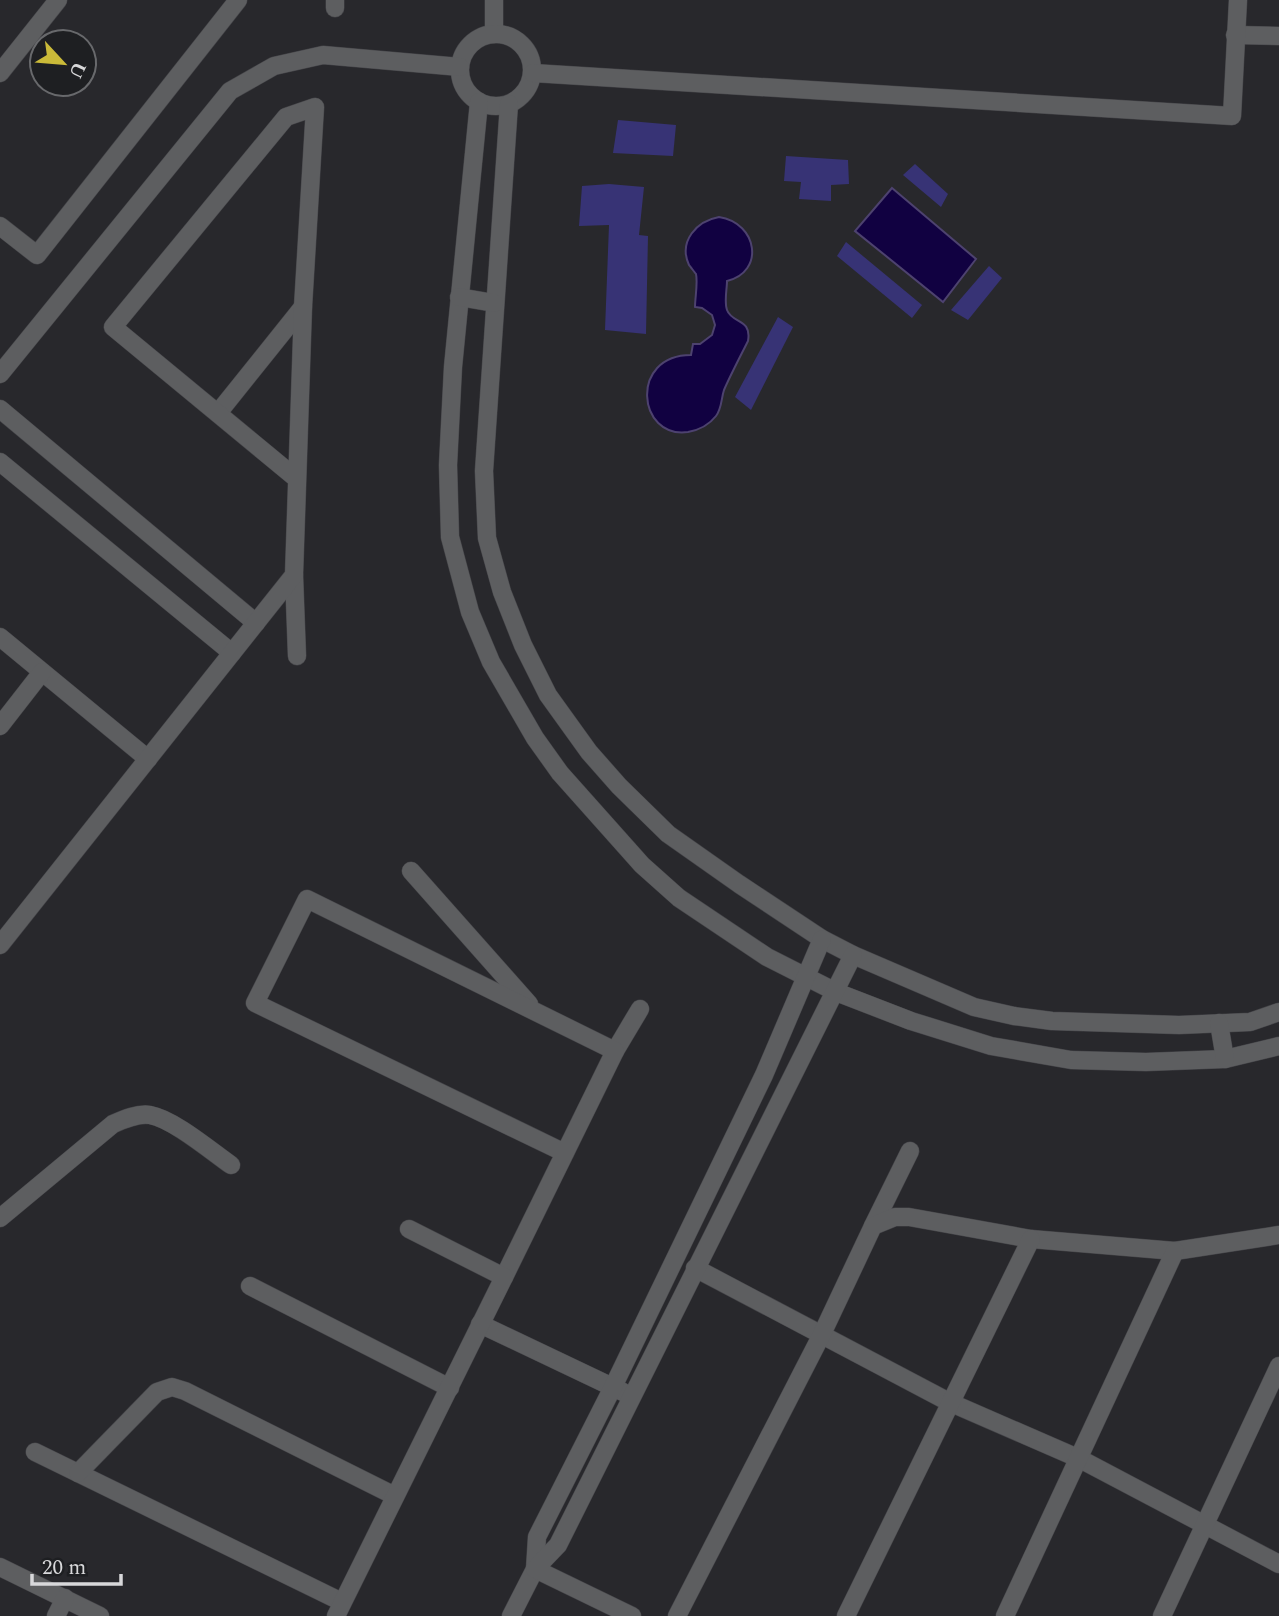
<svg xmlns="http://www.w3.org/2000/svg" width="1279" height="1616" viewBox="0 0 1279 1616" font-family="Spectral,serif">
<rect width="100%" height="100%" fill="#28282c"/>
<g fill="#110141" stroke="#4d426f" stroke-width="2">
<path d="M892,188L976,259L943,302L855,231Z"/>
<path d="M719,217C758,223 765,272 727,281C727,289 724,302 727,310C732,324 752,318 748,341C740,357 731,374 724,390C721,399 722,408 716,416C709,425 699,430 688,432C637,439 629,355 691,355L693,344H700L712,335L715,325L712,315L702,308L695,307C695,298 698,283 696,274C695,273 690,266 689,265C678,241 697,221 719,217Z"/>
</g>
<g fill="#373375">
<path d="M618,120L676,125L673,156L613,153Z"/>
<path d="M786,156L848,160L849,184L831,185V201L799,199L801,182L784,181Z"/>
<path d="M915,164L948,194L941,207L903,175Z"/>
<path d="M609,184L644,187L639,235L648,236L646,334L605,330L609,225L579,226L582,186Z"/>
<path d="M846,242L922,305L912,318L837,256Z"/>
<path d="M989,266L1002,278L968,320L951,310Z"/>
<path d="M778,317L793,327L751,410L735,397Z"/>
</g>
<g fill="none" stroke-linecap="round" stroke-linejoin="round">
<defs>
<g id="minor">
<path d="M494,0V34"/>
<path d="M335,8V0"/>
<circle cx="496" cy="70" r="36"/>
<path d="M1235,35L1279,36"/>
<path d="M0,73L58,0"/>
<path d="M533,73L1232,116L1238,0"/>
<path d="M479,102L453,367L448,465L450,537L470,612L491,662L535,738L560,773L642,865L679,898L767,957L836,992L911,1021L991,1046L1071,1060L1146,1062L1225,1059L1279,1046"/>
<path d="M509,104L484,471L487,538L502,592L523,645L548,695L589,752L619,786L668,834L739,884L822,939L853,955L974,1007L1014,1016L1052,1021L1179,1025L1250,1022L1279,1012"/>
<path d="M0,226L37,255L238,0"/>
<path d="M459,297L494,303"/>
<path d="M0,374L230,91L274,66L323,55L460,67"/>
<path d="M0,409L256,623"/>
<path d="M218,413L303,307"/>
<path d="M0,462L232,653"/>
<path d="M294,575L297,656"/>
<path d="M0,637L148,759"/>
<path d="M0,726L42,672"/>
<path d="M411,871L529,1004"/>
<path d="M0,945L294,575L303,307L315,107L286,117L113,327L297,479"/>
<path d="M1219,1023L1225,1059"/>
<path d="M615,1051L640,1009"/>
<path d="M0,1218L113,1124C124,1119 138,1113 150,1115C173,1119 211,1151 231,1165"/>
<path d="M873,1226L910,1151"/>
<path d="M695,1268L949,1402L1080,1459L1279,1564"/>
<path d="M504,1277L615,1051L307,899L255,1003L565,1153"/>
<path d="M250,1286L450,1388"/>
<path d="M480,1324L623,1392"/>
<path d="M35,1452L342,1602"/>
<path d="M78,1473L157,1392L172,1387L185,1391L395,1496"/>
<path d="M0,1567L100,1616"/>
<path d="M56,1616L65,1598"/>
<path d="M336,1616L504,1277L409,1229"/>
<path d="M511,1616L535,1569L537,1537L613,1387L764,1075L822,939"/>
<path d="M632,1616L535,1569L558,1545L853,955"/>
<path d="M677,1616L822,1334L873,1226L895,1217H909L1031,1239L1175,1251L1279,1235"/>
<path d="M846,1616L1031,1239"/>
<path d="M1005,1616L1175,1251"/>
<path d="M1162,1616L1279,1366"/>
</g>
</defs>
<use href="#minor" stroke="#444448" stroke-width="19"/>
<use href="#minor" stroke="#5d5e60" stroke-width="18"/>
</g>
<g transform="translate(63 63) rotate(116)"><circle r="33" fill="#1e1f22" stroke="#68696c" stroke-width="2"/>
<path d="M0-5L12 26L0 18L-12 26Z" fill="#caba39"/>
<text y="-10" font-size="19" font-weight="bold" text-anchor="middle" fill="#d8d8da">U</text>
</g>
<path d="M32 1574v10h89v-10" fill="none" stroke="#d8d8da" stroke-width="3.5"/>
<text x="42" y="1574" font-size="21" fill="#d8d8da" stroke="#1e1f22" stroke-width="5" paint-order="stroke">20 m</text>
</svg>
